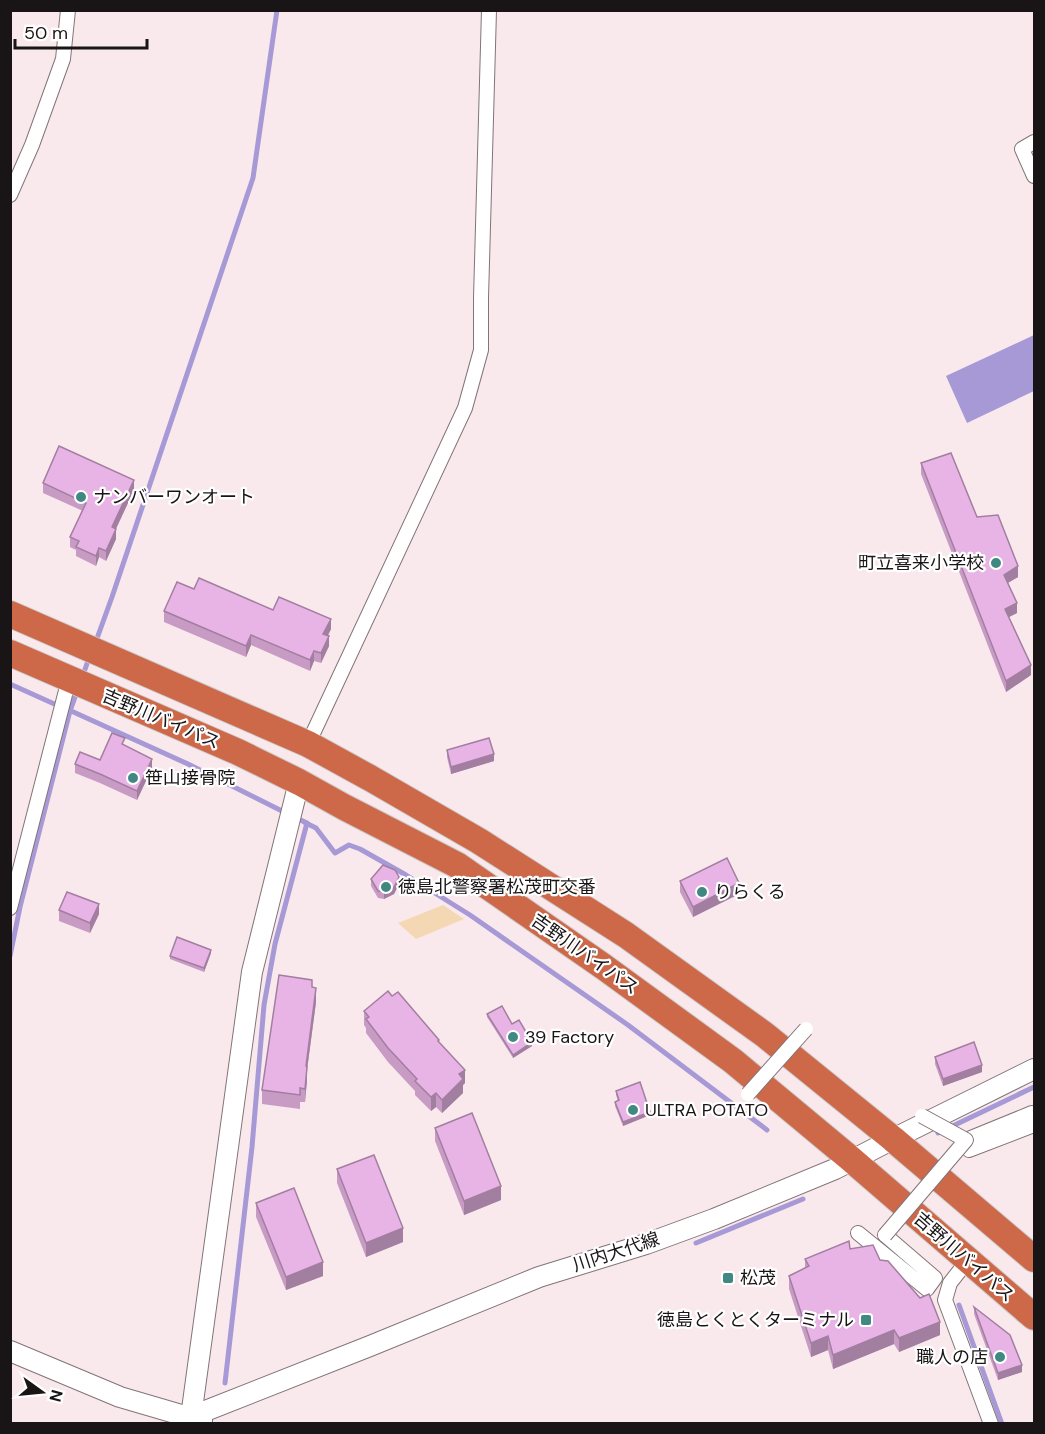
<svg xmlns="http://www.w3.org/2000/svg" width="1045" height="1434" viewBox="0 0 1045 1434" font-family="'DM Sans','Noto Sans JP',sans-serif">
<rect width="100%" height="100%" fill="#f9e9ed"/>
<path fill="#f4d8b4" d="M443,905L464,919L416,939L398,923Z"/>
<path fill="#a699d6" d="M1034,335V391L967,423L946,376Z"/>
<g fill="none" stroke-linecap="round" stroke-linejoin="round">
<g stroke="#a699d6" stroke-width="5">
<path d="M95,644L112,597L253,178L277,10"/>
<path d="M82,678L90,655"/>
<path d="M10,684L61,707"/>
<path d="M69,710L188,764L286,813"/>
<path d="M304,822L316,828L335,853L349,845L360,849L406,875L470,915L628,1025L767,1130"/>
<path d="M10,956L20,907L70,711L78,689"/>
<path d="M938,1133L1034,1087"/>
<path d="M696,1243L803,1199"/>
<path d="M959,1305L1002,1424"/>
<path d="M225,1383L252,1147L264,1005L275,944L307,823L294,817"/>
</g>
<defs>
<g id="street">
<path d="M1034,142L1022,149L1034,176"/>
<path d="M10,195L32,145L63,59L68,10"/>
<path d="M308,744L465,408L481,350V298L489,10"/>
<path d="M10,908L69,679"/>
<path d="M966,1140L1032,1113L1034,1125L969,1150"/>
<path d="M858,1233L927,1289L935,1278L885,1235"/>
<path d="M968,1260L950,1283L945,1300L991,1424"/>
</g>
<g id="secondary">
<path d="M10,1351L120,1397L202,1421"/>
<path d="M190,1417L370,1346L539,1277L646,1244L714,1219L835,1169L893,1139L1034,1069"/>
<path d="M190,1424L252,972L299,782"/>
</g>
<g id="highway">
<path d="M10,614L308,744L370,778L479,841L626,935L765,1035L893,1139L1034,1259"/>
<path d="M10,653L238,752L299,782L344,807L457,865L604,967L733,1061L852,1160L1034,1317"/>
</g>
</defs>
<use href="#street" stroke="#827477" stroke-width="16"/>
<use href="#secondary" stroke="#827477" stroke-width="22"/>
<use href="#highway" stroke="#cccbcc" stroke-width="28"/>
<use href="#street" stroke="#fff" stroke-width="14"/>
<use href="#secondary" stroke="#fff" stroke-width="20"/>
<use href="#highway" stroke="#cd6949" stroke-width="26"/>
<defs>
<g id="street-bridge">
<path d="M748,1094L806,1029"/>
<path d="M885,1235L966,1140L922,1116"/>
</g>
</defs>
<use href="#street-bridge" stroke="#827477" stroke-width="16" stroke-linecap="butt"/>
<use href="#street-bridge" stroke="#fff" stroke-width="14"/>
</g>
<g fill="#c89bc5">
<path d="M921,463L977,517L1018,577L1008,583L1017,613L1009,617L1031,675L1006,692L921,474Z"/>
<path d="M43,483L134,490L116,529V539L106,561L99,557L96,566L76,556V550L70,547V537L83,511L43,493Z"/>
<path d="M194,589L273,610L331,629L328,636L329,646L321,663L314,661L310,671L251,645L246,657L164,622V611Z"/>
<path d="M125,746L152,768L137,800L100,783L75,773V764L100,760Z"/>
<path d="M447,750L494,761L451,774L447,757Z"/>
<path d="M371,879L399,884L394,894L384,899L378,898L371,886Z"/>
<path d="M680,881L739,894L693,917L680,892Z"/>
<path d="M59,910L99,914L90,933L59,921Z"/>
<path d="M211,953L204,972L170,959V956Z"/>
<path d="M312,987L316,1002L307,1070V1080L305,1102H300V1109L262,1104V1090Z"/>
<path d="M392,996L439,1042L465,1083L463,1085V1093L442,1113L436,1107L431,1111L415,1095V1091L388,1062L366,1033V1028L364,1025V1011Z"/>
<path d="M487,1014L532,1046L513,1058L487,1017Z"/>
<path d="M935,1057L982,1072L943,1086L935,1064Z"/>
<path d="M616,1091L650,1115L623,1126L615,1106V1102L618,1101L616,1095Z"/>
<path d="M435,1128L501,1200L464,1215L435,1141Z"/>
<path d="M337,1169L403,1242L366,1257L337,1183Z"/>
<path d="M256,1203L323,1276L286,1290L256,1217Z"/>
<path d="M850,1249L880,1260L940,1335L899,1352L894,1344L833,1369L828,1350L811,1357L789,1289V1276L805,1268V1259Z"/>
<path d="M974,1307L1022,1372L998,1380L974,1314Z"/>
</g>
<g fill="#a27ea0">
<path d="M134,480V490L112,537V527Z"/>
<path d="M116,529V539L106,561V551Z"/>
<path d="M99,548V557L96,566V556Z"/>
<path d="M1018,566V577L1004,585V575Z"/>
<path d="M1017,603V613L1005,619V609Z"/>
<path d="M331,619V629L323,644V634Z"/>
<path d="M251,635V645L246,657V646Z"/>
<path d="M329,636V646L321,663V653Z"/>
<path d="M314,651V661L310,671V660Z"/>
<path d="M1031,665V675L1006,692V681Z"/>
<path d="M494,754V761L451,774V767Z"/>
<path d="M152,759V768L137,800V791Z"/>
<path d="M399,877V884L394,894L384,899V892Z"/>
<path d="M739,883V894L693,917V907Z"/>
<path d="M99,904V914L90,933V923Z"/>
<path d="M211,950V953L204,972V968Z"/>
<path d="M316,988V1002L307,1070V1080L305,1102L306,1066Z"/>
<path d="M532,1042V1046L513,1058V1055Z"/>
<path d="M982,1065V1072L943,1086V1079Z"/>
<path d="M465,1070V1083L463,1085V1093L442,1113V1100L459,1074Z"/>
<path d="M436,1093V1107L431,1111V1097Z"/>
<path d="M650,1112V1115L623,1126V1122Z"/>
<path d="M501,1186V1200L464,1215V1201Z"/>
<path d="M403,1228V1242L366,1257V1243Z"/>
<path d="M323,1262V1276L286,1290V1277Z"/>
<path d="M940,1322V1335L899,1352V1338Z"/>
<path d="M894,1330V1344L833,1369V1355Z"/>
<path d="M828,1336V1350L811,1357V1343Z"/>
<path d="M1022,1365V1372L998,1380V1373Z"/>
</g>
<g fill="#e8b4e5" stroke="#a27ea0" stroke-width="1.5">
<path d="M59,446L134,480L112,527L116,529L106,551L99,548L96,556L76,547L79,541L70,537L86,503L43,483Z"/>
<path d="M951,453L977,517L998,515L1018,566L1004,575L1017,603L1005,609L1031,665L1006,681L921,463Z"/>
<path d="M199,578L273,610L279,597L331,619L323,634L329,636L321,653L314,651L310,660L251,635L246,646L164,611L177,582L194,589Z"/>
<path d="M112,733L125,738L122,744L152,759L137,791L100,774L75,764L80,752L100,760Z"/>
<path d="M489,738L494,754L451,767L447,750Z"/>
<path d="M727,858L739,883L693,907L680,881Z"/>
<path d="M383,865L395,870L399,877L394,887L384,892L378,891L371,879Z"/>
<path d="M67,892L99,904L90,923L59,910Z"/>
<path d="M177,937L211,950L204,968L170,956Z"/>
<path d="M279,975L312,980V987L316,988L306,1066L307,1067L305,1089L300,1088V1095L262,1090Z"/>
<path d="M388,991L392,996L398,992L439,1040L438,1041L465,1070L459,1074L463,1079L442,1100L436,1093L431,1097L415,1081L417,1079L388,1048L366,1019L369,1017L364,1011Z"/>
<path d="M502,1006L512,1024L519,1020L532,1042L513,1055L487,1014Z"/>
<path d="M974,1042L982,1065L943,1079L935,1057Z"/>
<path d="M640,1082L650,1112L623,1122L615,1102L619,1100L616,1091Z"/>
<path d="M472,1113L501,1186L464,1201L435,1128Z"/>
<path d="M374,1155L403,1228L366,1243L337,1169Z"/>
<path d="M294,1188L323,1262L286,1277L256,1203Z"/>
<path d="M849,1241L850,1249L873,1245L880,1260L888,1261L920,1298L929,1294L940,1322L899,1338L894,1330L833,1355L828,1336L811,1343L789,1276L809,1266L805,1259Z"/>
<path d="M974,1307L1010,1335L1022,1365L998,1373Z"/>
</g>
<g fill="#418883" stroke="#fff" stroke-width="2">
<circle cx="81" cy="497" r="6"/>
<circle cx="996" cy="563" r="6"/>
<circle cx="133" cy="778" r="6"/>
<circle cx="386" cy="887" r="6"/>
<circle cx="702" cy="892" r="6"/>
<circle cx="513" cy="1037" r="6"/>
<circle cx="633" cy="1110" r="6"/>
<rect x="722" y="1272" width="12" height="12" rx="3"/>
<rect x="860" y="1314" width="12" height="12" rx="3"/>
<circle cx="1000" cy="1357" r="6"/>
</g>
<g text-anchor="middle" stroke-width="4.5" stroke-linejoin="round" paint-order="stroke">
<g font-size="18" fill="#191415" stroke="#fff" text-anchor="start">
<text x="93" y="503">ナンバーワンオート</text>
<text x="984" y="569" text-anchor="end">町立喜来小学校</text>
<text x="145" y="784">笹山接骨院</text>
<text x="398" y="893">徳島北警察署松茂町交番</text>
<text x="714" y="898">りらくる</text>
<text x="525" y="1043">39 Factory</text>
<text x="645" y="1116">ULTRA POTATO</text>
<text x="740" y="1284">松茂</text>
<text x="854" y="1326" text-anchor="end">徳島とくとくターミナル</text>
<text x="988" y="1363" text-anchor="end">職人の店</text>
</g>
<g font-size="18" fill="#191415" stroke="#fff">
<text transform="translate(161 719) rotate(23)" y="6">吉野川バイパス</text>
<text transform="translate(585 954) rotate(35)" y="6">吉野川バイパス</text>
<text transform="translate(616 1252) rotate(-18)" y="6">川内大代線</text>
<text transform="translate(964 1257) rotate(41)" y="6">吉野川バイパス</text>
</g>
</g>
<rect width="1045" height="1434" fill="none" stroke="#191415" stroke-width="24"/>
<g transform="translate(42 1392) rotate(105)" stroke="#ffffff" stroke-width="4.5" paint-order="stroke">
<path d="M0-4.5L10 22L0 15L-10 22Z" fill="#191415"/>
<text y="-9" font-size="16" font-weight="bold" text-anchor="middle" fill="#191415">N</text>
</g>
<path d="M15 39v9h132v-9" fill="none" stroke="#191415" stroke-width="3"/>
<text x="24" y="39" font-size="18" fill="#191415" stroke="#ffffff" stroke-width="4.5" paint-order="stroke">50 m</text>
</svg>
